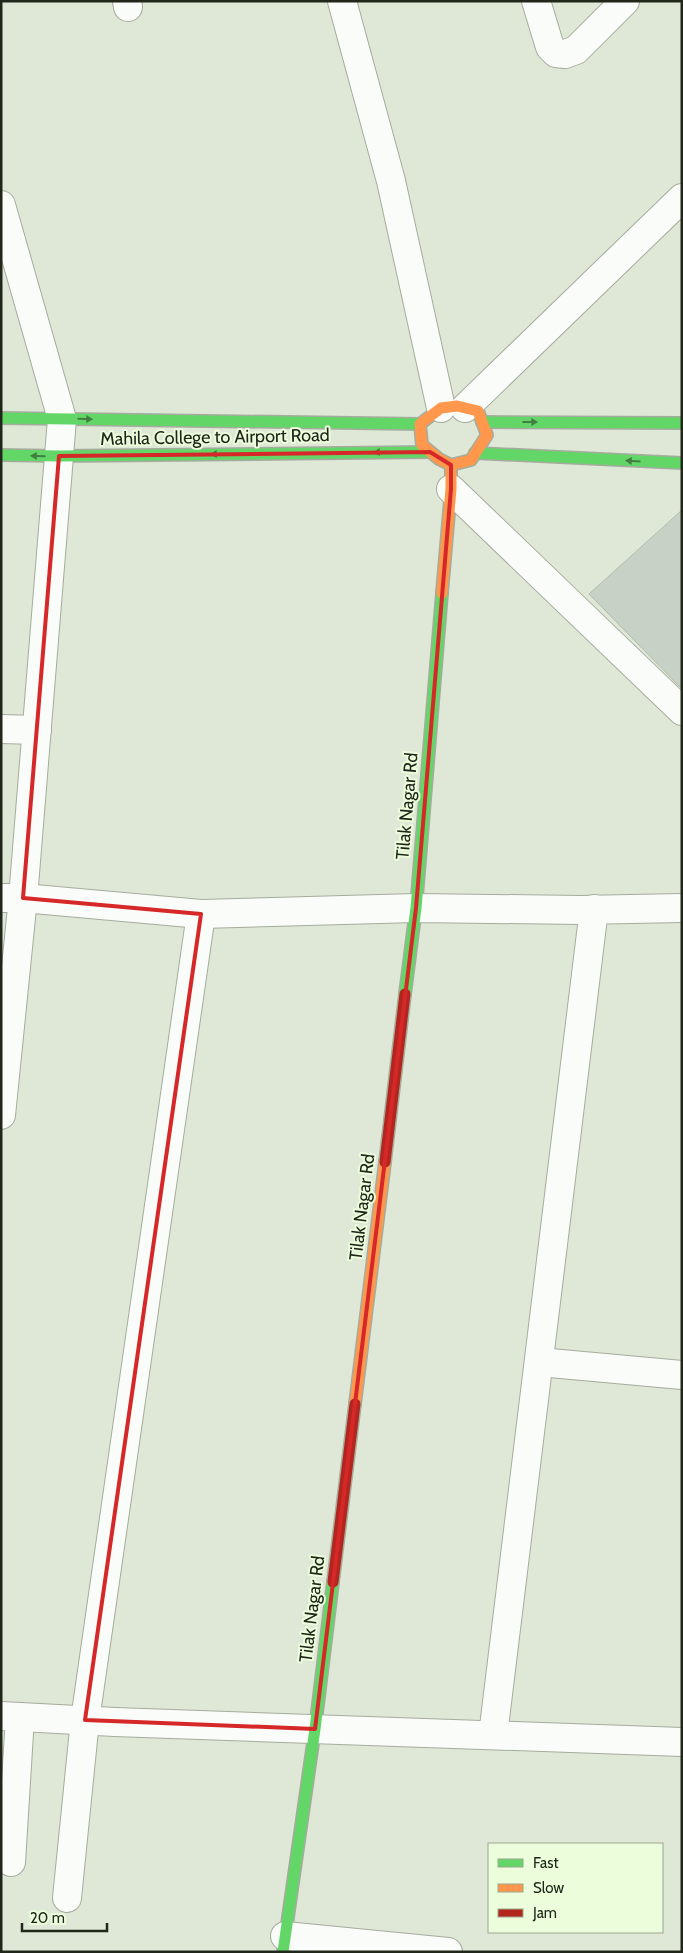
<svg xmlns="http://www.w3.org/2000/svg" width="683" height="1953" viewBox="0 0 683 1953" font-family="Cabin,sans-serif">
<rect width="100%" height="100%" fill="#dfe8d6"/>
<path fill="#c7d1c5" stroke="#b2bdb1" d="M682,510V689L589,594Z"/>
<g fill="none" stroke-linecap="round" stroke-linejoin="round">
<defs>
<g id="street">
<path d="M127,1L128,7"/>
<path d="M342,1L391,181L441,408"/>
<path d="M536,1L550,47L556,53L565,54L576,50L625,1"/>
<path d="M1,205L62,419L23,898L1,1115"/>
<path d="M465,408L682,198"/>
<path d="M451,489L682,711"/>
<path d="M1,729L37,730"/>
<path d="M1,898H23L201,914L416,908L581,910L682,908"/>
<path d="M539,1362L682,1375"/>
<path d="M1,1716L115,1722L682,1742"/>
<path d="M493,1735L594,909"/>
<path d="M11,1862L20,1717"/>
<path d="M67,1898L85,1720L201,914"/>
<path d="M285,1936L448,1952"/>
</g>
<g id="fast">
<path d="M1,418L420,424"/>
<path d="M482,422L682,423"/>
<path d="M475,453L682,463"/>
<path d="M1,455L59,456L430,452"/>
<path d="M405,994L416,908L442,593"/>
<path d="M283,1952L315,1729L333,1582"/>
</g>
<g id="slow">
<path d="M457,406L478,411L487,435L471,460L451,465L439,459L422,445L420,424L441,408Z"/>
<path d="M442,593L451,489V465"/>
<path d="M355,1404L385,1162"/>
</g>
<g id="jam">
<path d="M385,1162L405,994"/>
<path d="M333,1582L355,1404"/>
</g>
</defs>
<use href="#street" stroke="#a5ac9d" stroke-width="30"/>
<use href="#fast" stroke="#a5ac9d" stroke-width="14"/>
<use href="#slow" stroke="#a5ac9d" stroke-width="14"/>
<use href="#jam" stroke="#a5ac9d" stroke-width="14"/>
<use href="#street" stroke="#fafcf9" stroke-width="28"/>
<use href="#fast" stroke="#63d668" stroke-width="11"/>
<use href="#slow" stroke="#ff974d" stroke-width="11"/>
<use href="#jam" stroke="#b3261e" stroke-width="11"/>
</g>
<defs><path id="oneway-solid" d="M-6-.8H1V-3.2L6.5 0L1 3.2V.8H-6Z" transform="scale(1.25)"/></defs>
<g fill="#427e41">
<use href="#oneway-solid" transform="translate(85 419) rotate(1)"/>
<use href="#oneway-solid" transform="translate(530 422)"/>
<use href="#oneway-solid" transform="translate(381 452) rotate(179)"/>
<use href="#oneway-solid" transform="translate(218 454) rotate(179)"/>
<use href="#oneway-solid" transform="translate(38 456) rotate(-179)"/>
<use href="#oneway-solid" transform="translate(633 461) rotate(-177)"/>
</g>
<path fill="none" stroke="#d62828" stroke-width="4" stroke-linejoin="round" d="M430,452L451,465V489L416,908L315,1729L85,1720L201,914L23,898L59,456Z"/>
<g text-anchor="middle" stroke-width="4" stroke-linejoin="round" paint-order="stroke">
<g font-size="18" fill="#20261a" stroke="#ecfddc">
<text transform="translate(215 437) rotate(-1)" y="6">Mahila College to Airport Road</text>
<text transform="translate(407 806) rotate(-85)" y="6">Tilak Nagar Rd</text>
<text transform="translate(362 1207) rotate(-83)" y="6">Tilak Nagar Rd</text>
<text transform="translate(312 1609) rotate(-83)" y="6">Tilak Nagar Rd</text>
</g>
</g>
<rect width="683" height="1953" fill="none" stroke="#20261a" stroke-width="5"/>
<rect x="488" y="1843" width="175" height="90" fill="#ecfddc" stroke="#9aa78e"/>
<rect x="498" y="1859" width="25" height="8" fill="#63d668" stroke="#9aa78e"/>
<text x="533" y="1868" font-size="15" fill="#20261a">Fast</text>
<rect x="498" y="1884" width="25" height="8" fill="#ff974d" stroke="#9aa78e"/>
<text x="533" y="1893" font-size="15" fill="#20261a">Slow</text>
<rect x="498" y="1909" width="25" height="8" fill="#b3261e" stroke="#9aa78e"/>
<text x="533" y="1918" font-size="15" fill="#20261a">Jam</text>
<path d="M22 1923v8h85v-8" fill="none" stroke="#20261a" stroke-width="2.5"/>
<text x="30" y="1923" font-size="15" fill="#20261a" stroke="#ecfddc" stroke-width="4" paint-order="stroke">20 m</text>
</svg>
